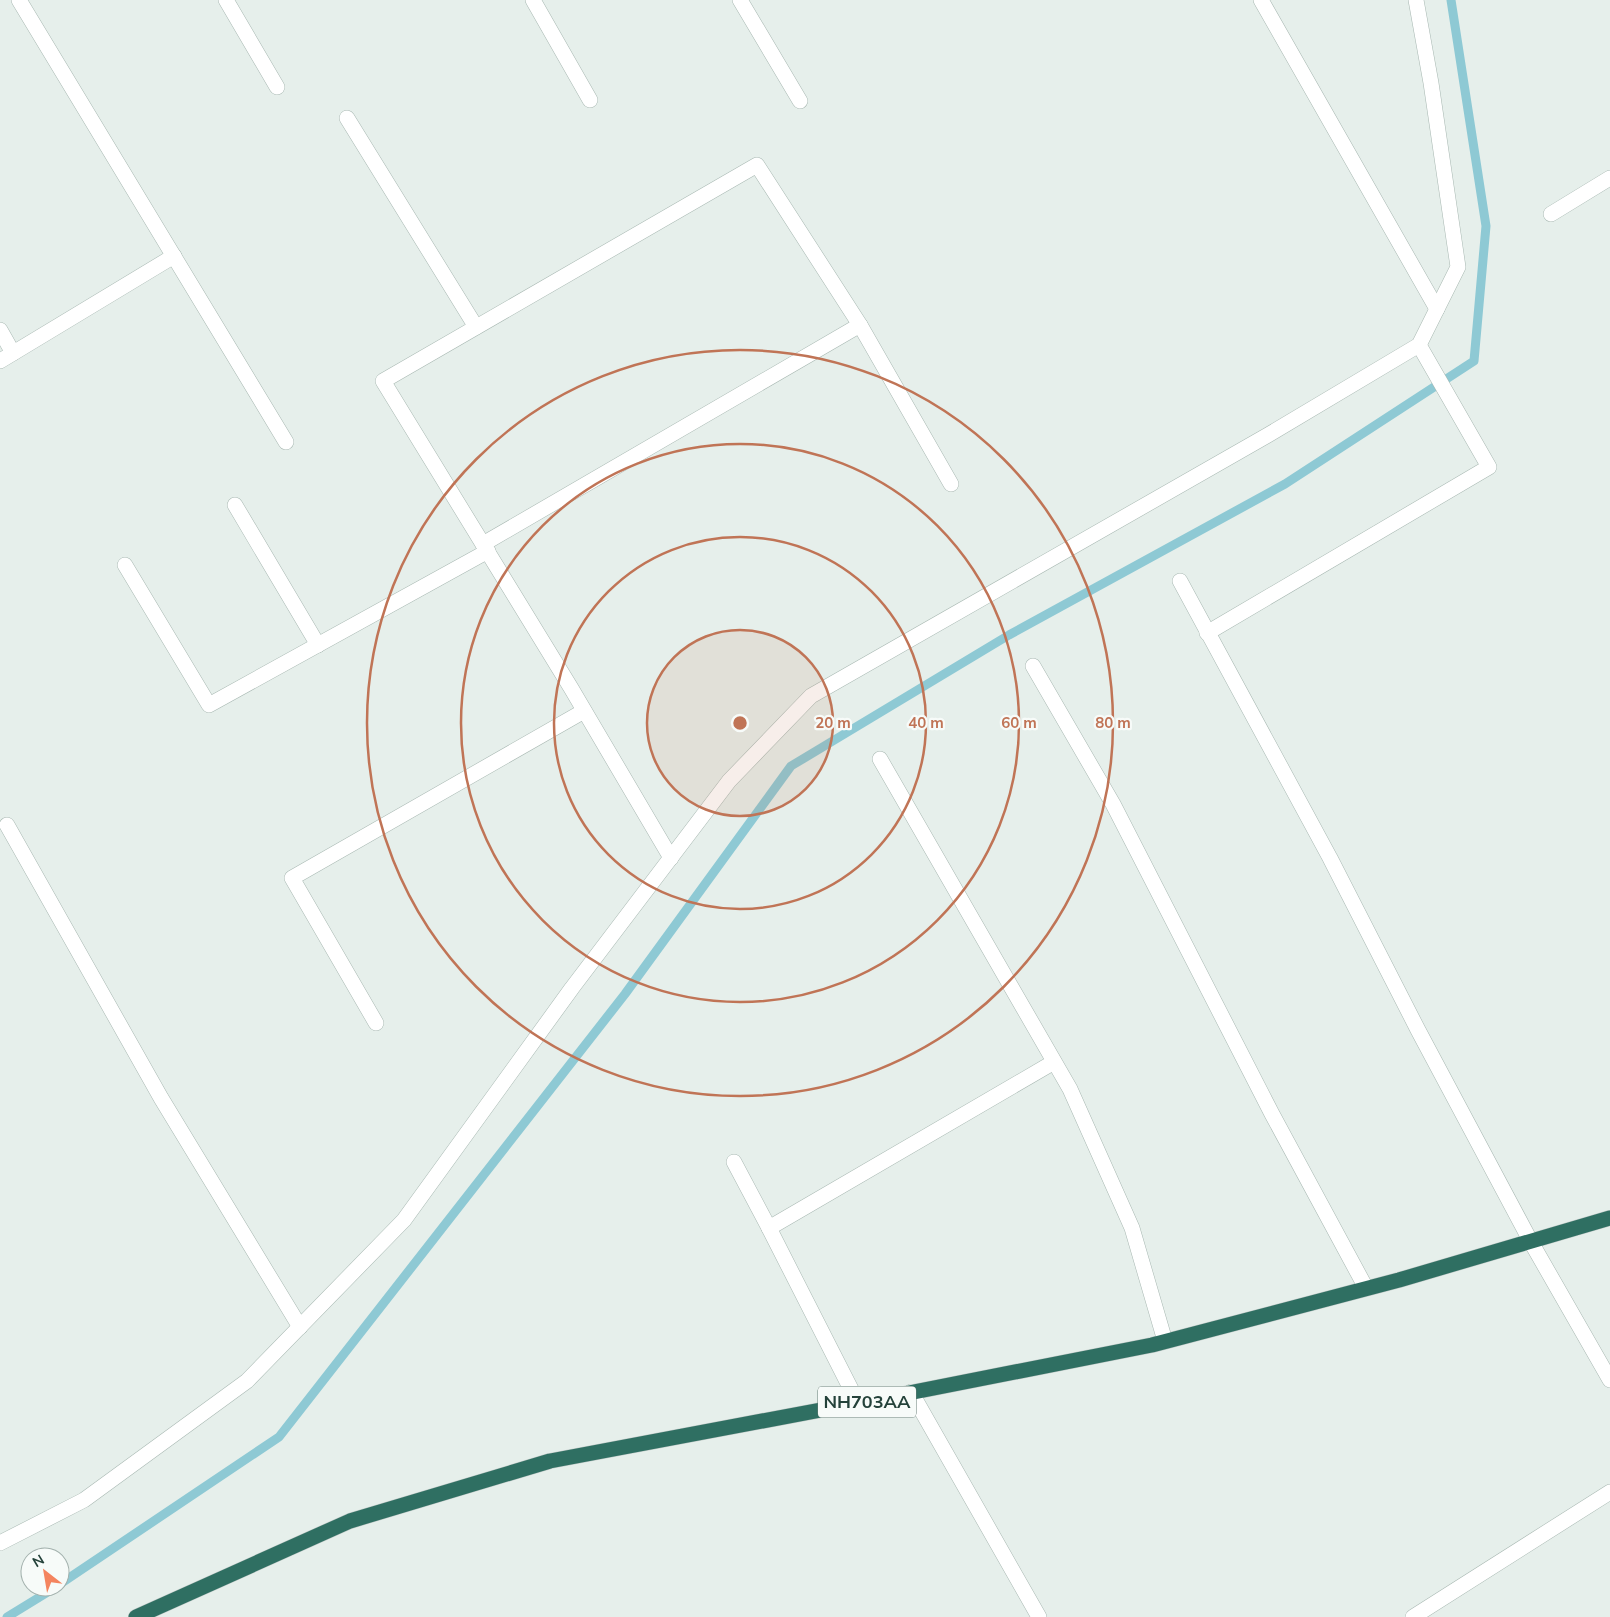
<svg xmlns="http://www.w3.org/2000/svg" width="1610" height="1617" viewBox="0 0 1610 1617" font-family="Mulish,sans-serif">
<rect width="100%" height="100%" fill="#e6efeb"/>
<g fill="none" stroke-linecap="round" stroke-linejoin="round">
<g stroke="#8ec9d4" stroke-width="9">
<path d="M60,1584L279,1437L625,994L791,766L1009,635L1285,484L1474,361L1486,226L1451,0"/>
<path d="M7,1617L56,1587"/>
</g>
<defs>
<g id="street">
<path d="M19,0L286,442"/>
<path d="M226,0L277,87"/>
<path d="M533,0L590,100"/>
<path d="M740,0L800,101"/>
<path d="M1261,0L1437,309"/>
<path d="M347,118L476,327"/>
<path d="M1551,214L1610,178"/>
<path d="M0,330L13,353"/>
<path d="M0,361L174,256"/>
<path d="M235,505L318,645"/>
<path d="M483,544L860,325"/>
<path d="M125,565L209,705L488,551"/>
<path d="M1180,581L1330,858L1418,1030L1531,1242L1610,1380"/>
<path d="M1207,633L1489,467L1419,345"/>
<path d="M1033,666L1113,804L1272,1114L1366,1288"/>
<path d="M880,759L1070,1089L1132,1228L1165,1341"/>
<path d="M7,825L161,1098L300,1327"/>
<path d="M671,858L571,688L383,381L757,165L860,325L951,484"/>
<path d="M376,1023L292,878L584,711"/>
<path d="M734,1162L769,1228"/>
<path d="M911,1392L1039,1617"/>
<path d="M858,1403L769,1228L1054,1062"/>
<path d="M0,1543L84,1500L247,1381L404,1220L572,988L729,781L811,696L1268,435L1419,345L1458,267L1431,83L1416,0"/>
<path d="M1413,1617L1610,1492"/>
</g>
<path id="highway" d="M136,1617L350,1521L550,1461L858,1403L1152,1345L1399,1280L1610,1218"/>
</defs>
<use href="#street" stroke="#a8b8b2" stroke-width="16"/>
<use href="#highway" stroke="#c2cac8" stroke-width="16"/>
<use href="#street" stroke="#fff" stroke-width="15"/>
<use href="#highway" stroke="#2f6f62" stroke-width="15"/>
</g>
<circle cx="740" cy="723" r="93" fill="#c07456" fill-opacity=".12"/>
<g fill="none" stroke="#c07456" stroke-width="2.5">
<circle cx="740" cy="723" r="93"/>
<circle cx="740" cy="723" r="186"/>
<circle cx="740" cy="723" r="279"/>
<circle cx="740" cy="723" r="373"/>
</g>
<g text-anchor="middle" stroke-width="4.5" stroke-linejoin="round" paint-order="stroke">
<rect fill="#f7fbf9" stroke="#637a73" stroke-width="1" x="818" y="1386.5" width="98" height="31" rx="4"/>
<g font-size="18" font-weight="bold" fill="#24423a">
<text x="867" y="1408">NH703AA</text>
</g>
</g>
<circle cx="740" cy="723" r="8" fill="#c07456" stroke="#f7fbf9" stroke-width="2.5"/>
<g font-size="15" text-anchor="middle" font-weight="bold" fill="#c07456" stroke="#f7fbf9" stroke-width="4.5" stroke-linejoin="round" paint-order="stroke">
<text x="833" y="728">20 m</text>
<text x="926" y="728">40 m</text>
<text x="1019" y="728">60 m</text>
<text x="1113" y="728">80 m</text>
</g>
<g transform="translate(45 1572) rotate(329)"><circle r="24" fill="#f7fbf9" stroke="#a3b1ad"/>
<path d="M0-4L9 19L0 12L-9 19Z" fill="#f4845f"/>
<text y="-8" font-size="14" font-weight="bold" text-anchor="middle" fill="#24423a">N</text>
</g>
</svg>
